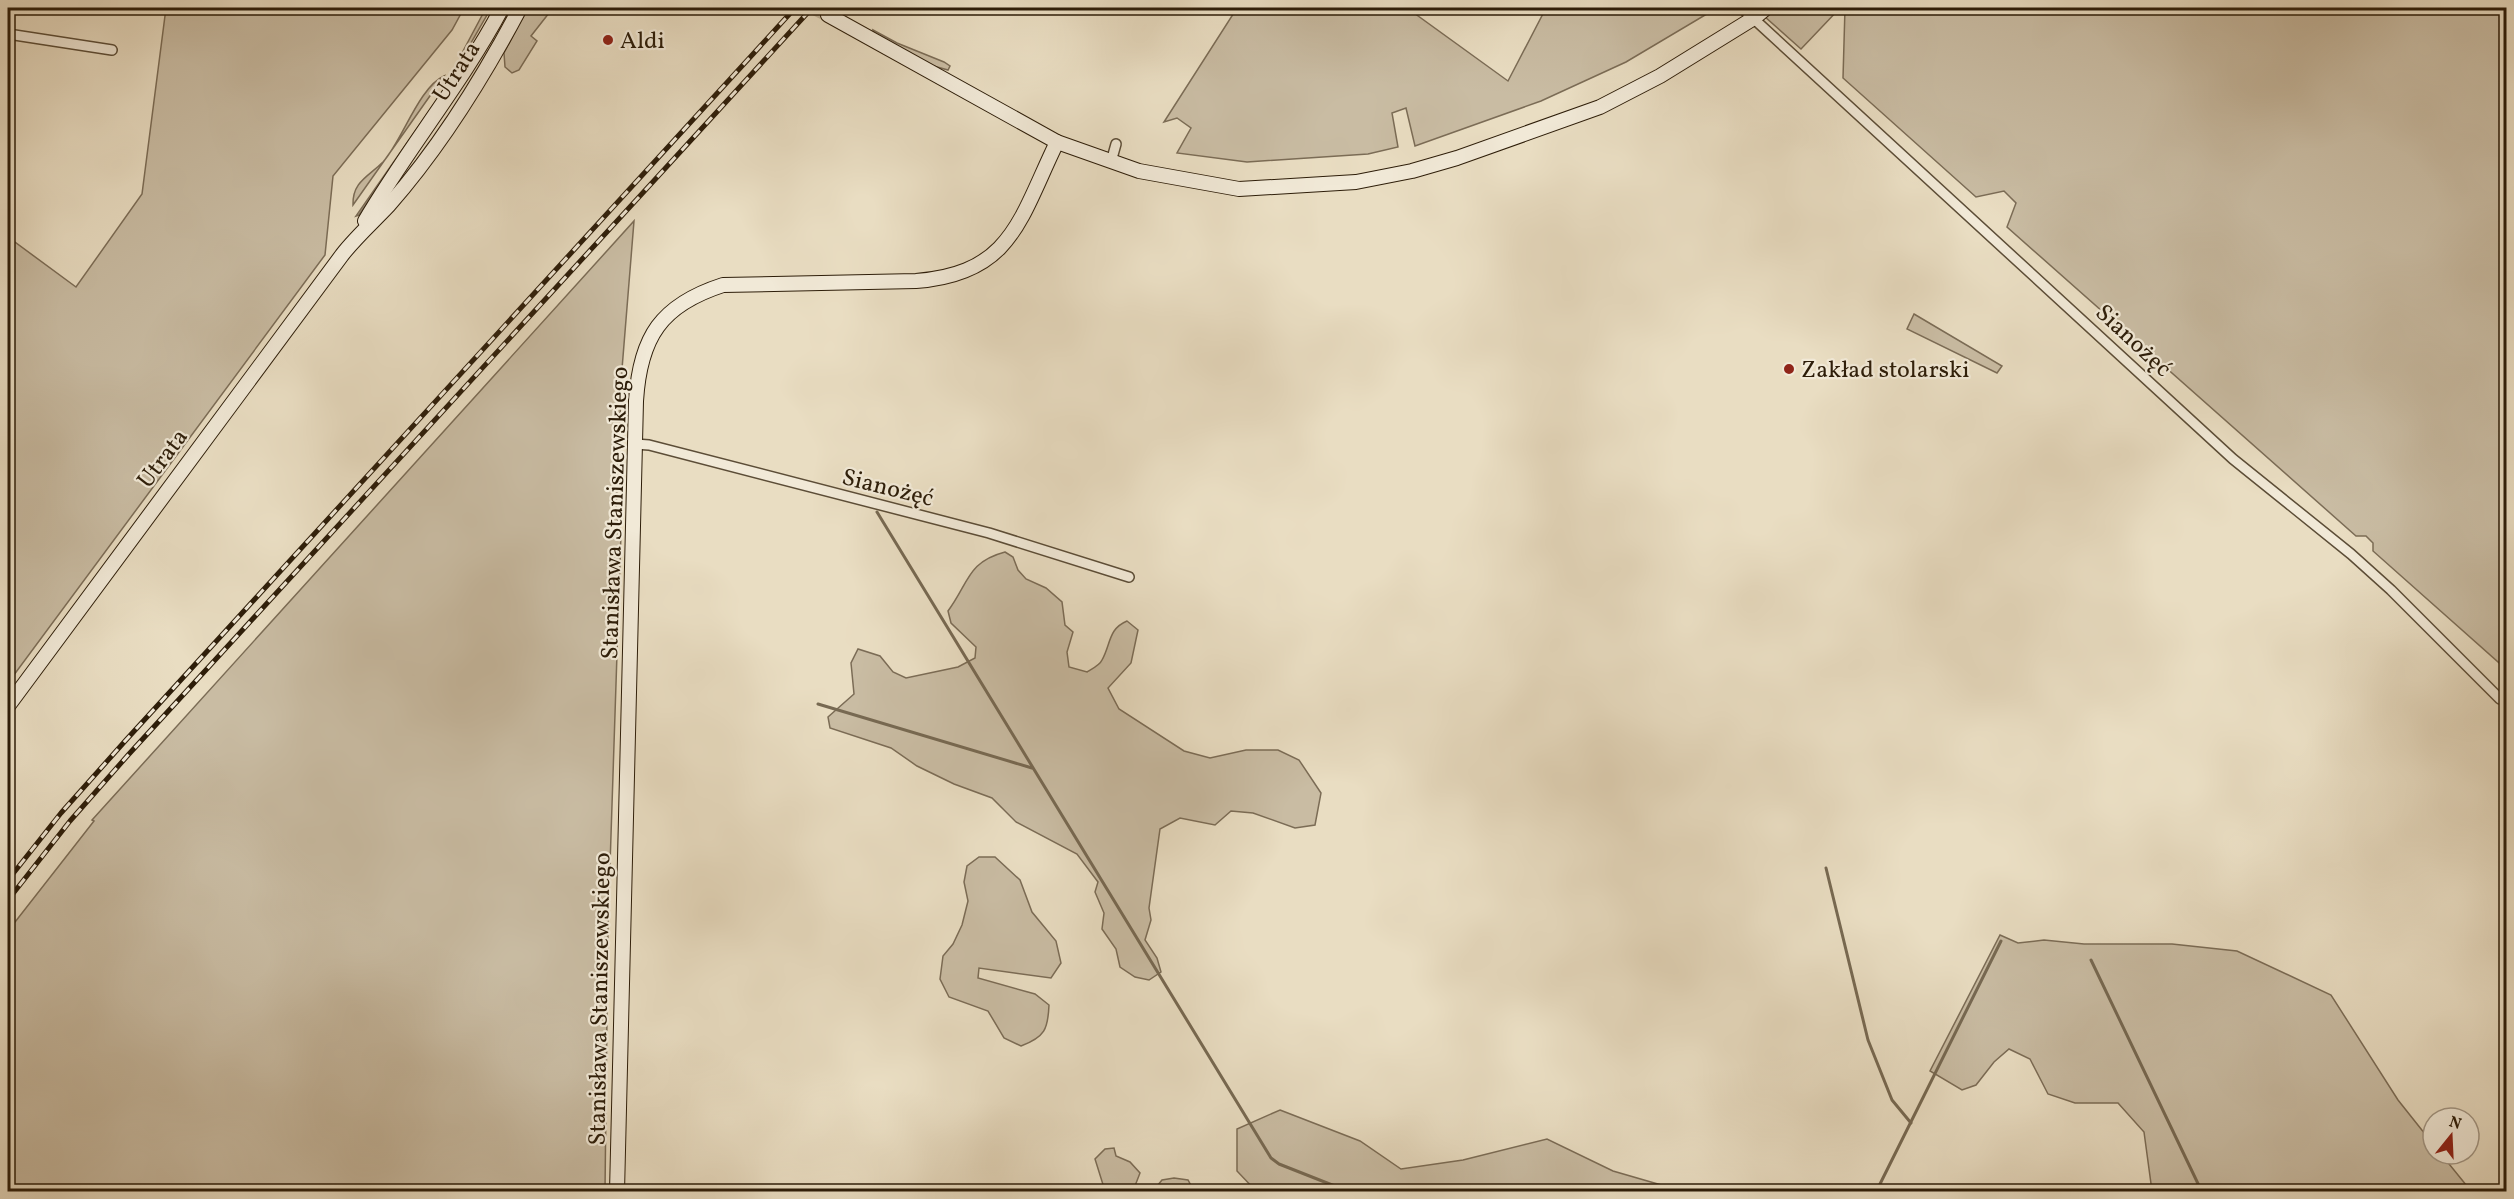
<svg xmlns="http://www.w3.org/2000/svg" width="2514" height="1199" viewBox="0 0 2514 1199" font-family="Vollkorn,serif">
<rect width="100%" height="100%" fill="#e9ddc2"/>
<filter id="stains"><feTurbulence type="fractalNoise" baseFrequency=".00333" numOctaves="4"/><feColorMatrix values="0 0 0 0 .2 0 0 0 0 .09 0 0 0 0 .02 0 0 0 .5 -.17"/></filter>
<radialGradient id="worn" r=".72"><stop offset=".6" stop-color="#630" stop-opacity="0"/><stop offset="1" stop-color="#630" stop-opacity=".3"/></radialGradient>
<g fill="#c9bca3" stroke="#7b6c56" stroke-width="1.5">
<path d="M166,8H464L452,30L333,176L325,255L8,683V237L76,287L142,194Z"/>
<path d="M486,8H491L464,55L462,53Z"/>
<path d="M527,8H553L531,36L537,41L519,70L512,73L505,67L504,53Z"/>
<path d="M1237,8H1407L1508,81L1546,8H1717L1626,62L1541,101L1415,146L1406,108L1392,113L1398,147L1368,154L1247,162L1177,153L1191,128L1177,118L1164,122Z"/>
<path d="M1755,8H1840L1801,49Z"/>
<path d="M1845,8H2506V669L2373,551V543L2366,536H2356L2007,227L2016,203L2004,191L1976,197L1843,78Z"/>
<path d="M873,30L897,43L944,62L950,66L948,70L930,65L874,34Z"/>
<path d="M457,71L359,215L356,216Z"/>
<path d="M444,76L353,205C352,182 369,176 383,162C402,141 419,87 444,76Z"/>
<path d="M634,221L622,369L616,514L621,533L608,926L605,1191L29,1192L8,1188V931L94,821L92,820Z"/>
<path d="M1914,314L2002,366L1997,373L1907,329Z"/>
<path d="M1005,552L1013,557L1018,570L1026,579L1046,588L1062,602L1065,625L1073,632L1067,652L1069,667L1087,672C1092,669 1100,665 1102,660C1111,644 1108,629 1127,621L1138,630L1131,663L1108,688L1119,709L1184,751L1210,758L1246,750H1278L1299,760L1321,793L1315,825L1295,828L1253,813L1231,811L1215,825L1180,818L1160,829L1149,908L1151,920L1145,940L1157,958L1161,972L1149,980L1135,977L1120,967L1116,949L1102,929L1104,913L1095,892L1098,882L1077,854L1016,822L992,798L954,784L917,766L891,748L830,728L828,717L854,694L851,663L858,649L880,656L893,672L906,678L958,667L975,658L976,647L951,623L948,611C969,583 967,562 1005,552Z"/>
<path d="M979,857H995L1020,880L1032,912L1056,941L1061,963L1051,978L979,968L978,978L1035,994L1049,1005C1048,1029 1045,1037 1021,1046L1004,1038L988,1011L949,997L940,979L943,956L953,944L962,925L968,901L964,882L967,866Z"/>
<path d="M2000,935L2018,943L2044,940L2084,944H2172L2237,951L2331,995L2398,1100L2433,1144V1154H2441L2471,1191H2152L2144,1132L2118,1103H2075L2048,1094L2030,1059L2009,1049L1994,1062L1976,1085L1962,1090L1930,1071Z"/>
<path d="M1280,1110L1360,1141L1401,1169L1463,1160L1547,1139L1613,1171L1682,1191H1256L1237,1171V1129Z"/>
<path d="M1114,1148L1116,1156L1130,1162L1140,1173L1133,1191H1105L1095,1159L1105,1149Z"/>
<path d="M1174,1178L1188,1180L1194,1191H1153L1162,1180Z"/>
</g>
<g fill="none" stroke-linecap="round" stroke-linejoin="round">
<g stroke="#776952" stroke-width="3">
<path d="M877,512L1271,1158L1279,1164L1350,1192"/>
<path d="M818,704L1032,768"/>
<path d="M1826,868L1868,1040L1892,1100L1911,1123"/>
<path d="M2091,960L2202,1192"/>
<path d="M1876,1192L2001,941"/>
</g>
<path stroke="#c3b79d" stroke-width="14" stroke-dasharray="14 7" stroke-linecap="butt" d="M814,8L828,15"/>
<defs>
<g id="street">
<path d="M1742,8L2233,459L2351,554L2391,590L2500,699"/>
<path d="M8,34L112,50"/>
<path d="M1111,162L1116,144"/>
<path d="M635,444L649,445L989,533L1129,577"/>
</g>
<g id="secondary">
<path d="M828,15L1057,142L1139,171L1239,189L1356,182L1412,171L1457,158L1600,107L1660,76L1754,18L1766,8"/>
<path d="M365,221C408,148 462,83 502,8"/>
<path d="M8,706L342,255C356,237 373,222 389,205C440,147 484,76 520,8"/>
<path d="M617,1192L636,401C640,337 661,305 723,285L916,281C1012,274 1020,218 1057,142"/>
</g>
</defs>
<use href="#street" stroke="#5c4d37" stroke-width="12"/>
<use href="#secondary" stroke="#2d1d09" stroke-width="16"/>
<use href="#street" stroke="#f1e9d7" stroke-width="9"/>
<use href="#secondary" stroke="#f1e9d7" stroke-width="14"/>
<defs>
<g id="rail">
<path d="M8,880L61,813L126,740L795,8"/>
<path d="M8,900L70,821L129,754L812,8"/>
</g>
</defs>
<use href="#rail" stroke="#2d1d09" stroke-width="5"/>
<use href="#rail" stroke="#f1e9d7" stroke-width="3" stroke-dasharray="9" stroke-linecap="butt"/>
</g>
<g fill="#8f2418" stroke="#f1e9d7" stroke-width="2">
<circle cx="608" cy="40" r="6"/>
<circle cx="1789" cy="369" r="6"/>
</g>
<g text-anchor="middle" stroke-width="4.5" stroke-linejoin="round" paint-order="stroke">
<g font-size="24" fill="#2d1d09" stroke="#f1e9d7" text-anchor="start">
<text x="620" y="48">Aldi</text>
<text x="1801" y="377">Zakład stolarski</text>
</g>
<g font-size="24" fill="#2d1d09" stroke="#f1e9d7">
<text transform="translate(456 71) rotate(-57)" y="8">Utrata</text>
<text transform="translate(2134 340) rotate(43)" y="8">Sianożęć</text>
<text transform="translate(162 458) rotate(-53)" y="8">Utrata</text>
<text transform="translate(888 487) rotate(14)" y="8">Sianożęć</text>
<text transform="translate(614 513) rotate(-88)" y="8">Stanisława Staniszewskiego</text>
<text transform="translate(599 999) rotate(-89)" y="8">Stanisława Staniszewskiego</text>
</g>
</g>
<rect width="2514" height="1199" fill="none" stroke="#e9ddc2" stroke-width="30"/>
<rect x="9" y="9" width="2496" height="1181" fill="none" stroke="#2d1d09" stroke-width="3"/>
<rect x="15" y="15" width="2484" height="1169" fill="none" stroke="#2d1d09" stroke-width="1.5"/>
<g transform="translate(2451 1136) rotate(18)"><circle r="28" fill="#f1e9d7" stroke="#a39785" stroke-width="1.5"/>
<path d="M0-4.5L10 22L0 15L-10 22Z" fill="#8f2418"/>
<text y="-9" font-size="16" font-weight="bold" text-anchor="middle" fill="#2d1d09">N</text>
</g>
<rect width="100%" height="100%" filter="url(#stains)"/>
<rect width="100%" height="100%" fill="url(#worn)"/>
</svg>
